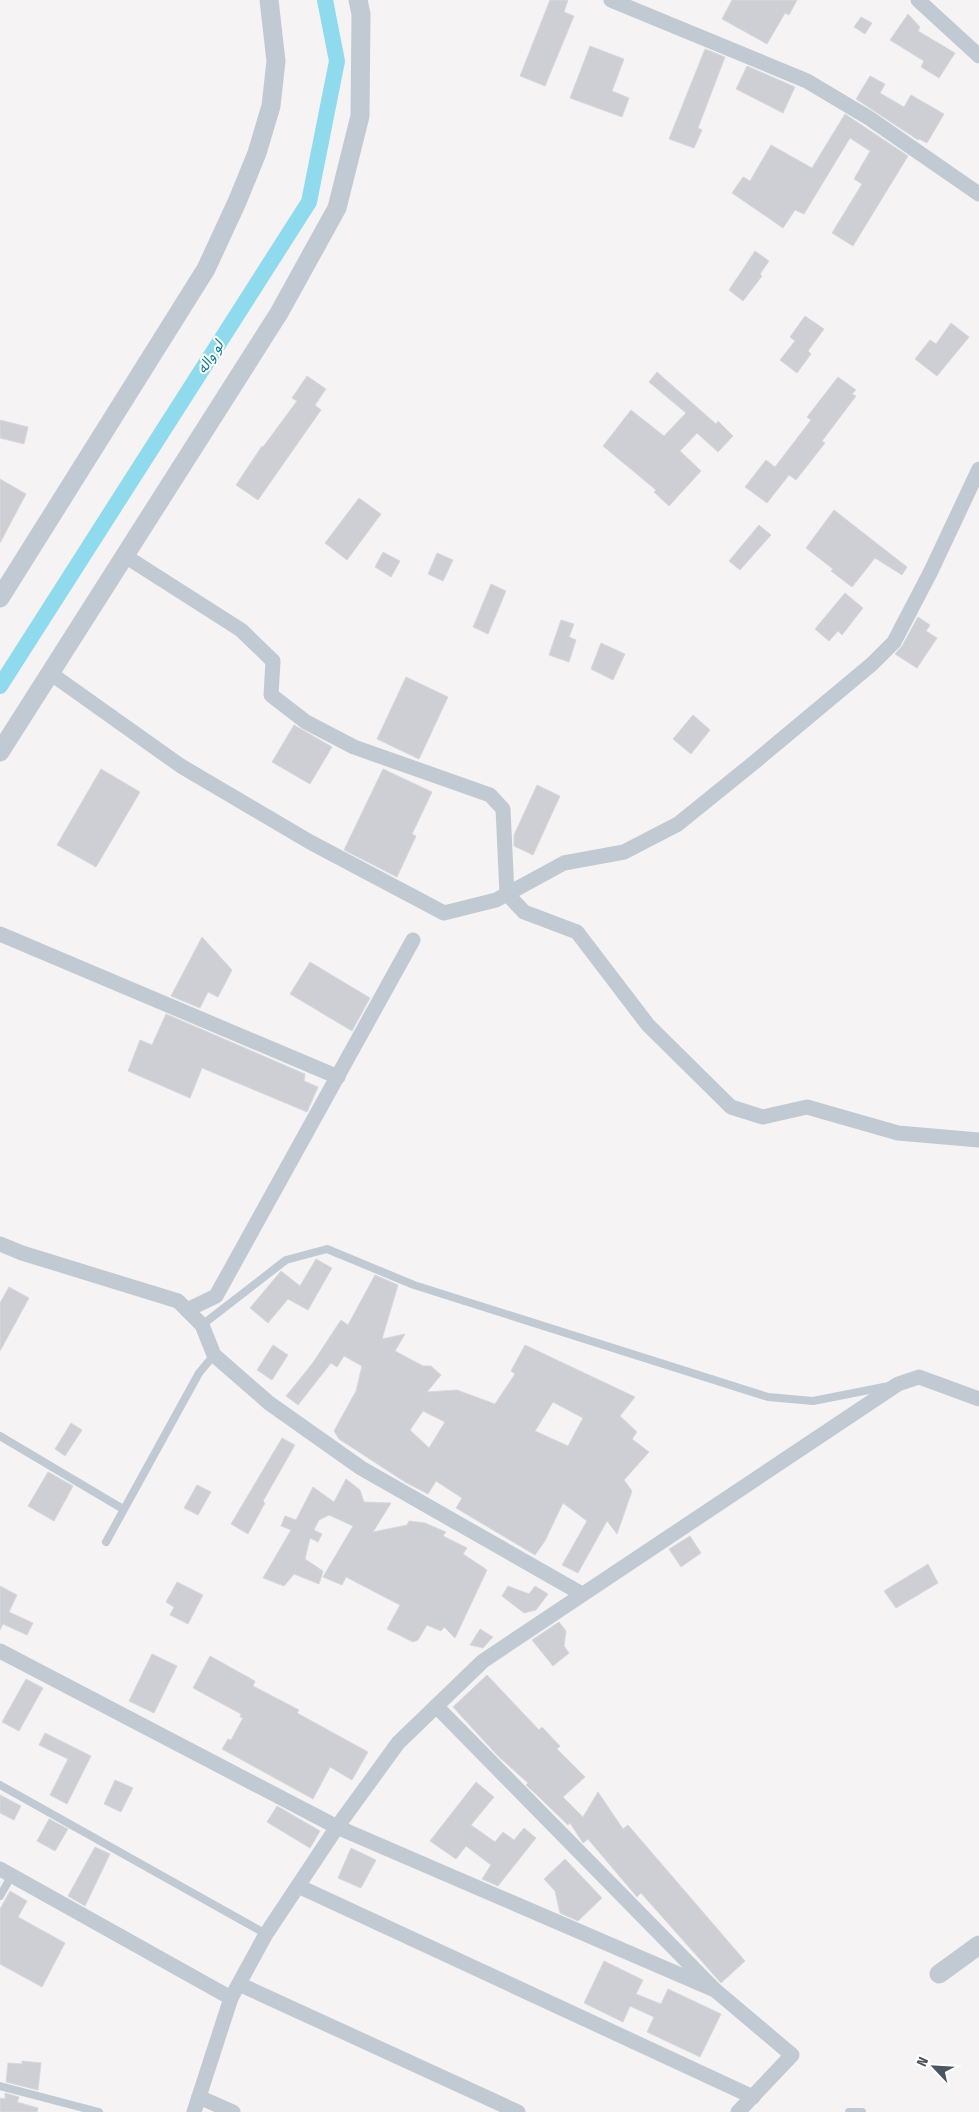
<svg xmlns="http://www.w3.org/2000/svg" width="979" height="2112" viewBox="0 0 979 2112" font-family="'Fira Sans Condensed','Noto Sans Arabic',sans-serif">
<rect width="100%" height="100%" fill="#f5f3f3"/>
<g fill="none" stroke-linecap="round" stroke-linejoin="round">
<path stroke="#90daee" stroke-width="16" d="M0,686L309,202L337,61L325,0"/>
</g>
<g fill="#cdcfd5" stroke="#d7d9de" fill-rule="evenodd">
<path d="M550,0H568L564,12L574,16L545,86L520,76Z"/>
<path d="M732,0H797L789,15L785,13L767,44L722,19Z"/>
<path d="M908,14L920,27L918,31L955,53L939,78L921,67L924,61L890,40Z"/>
<path d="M861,17L872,23L865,34L854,27Z"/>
<path d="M590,46L624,59L612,91L629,98L622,117L570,98Z"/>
<path d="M705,49L725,57L698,128L702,130L694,148L669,139Z"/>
<path d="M747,66L795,87L783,113L736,89Z"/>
<path d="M870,76L885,84L880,93L904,107L911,95L944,114L927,143L919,139L918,140L856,99Z"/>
<path d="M845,114L908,156L853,246L832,233L862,184L854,179L870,151L850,138L804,214L795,210L783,228L732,193L743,177L750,181L771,145L812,168Z"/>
<path d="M755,251L769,261L760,274L762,276L743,301L729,290Z"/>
<path d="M805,316L824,329L808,351L811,354L797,373L780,360L795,341L790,337Z"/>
<path d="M951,323L969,337L937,376L915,359L930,340L936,344Z"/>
<path d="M657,372L716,424L718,421L733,436L718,452L697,433L680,451L701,471L669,506L654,492L656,490L603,446L631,410L664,436L686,413L649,382Z"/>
<path d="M307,376L326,389L315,405L321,410L258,500L236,485L262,446L263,447L297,401L292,398Z"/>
<path d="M838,377L856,390L852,394L856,396L822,441L825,443L796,480L789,475L767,503L745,487L766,460L775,467L811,420L807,417Z"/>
<path d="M0,420L28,427L24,444L0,438Z"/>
<path d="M0,479L26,494L0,543Z"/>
<path d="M359,498L381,514L347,560L325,543Z"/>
<path d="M834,510L907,567L902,575L875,558L852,587L831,571L833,569L806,548Z"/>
<path d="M759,525L771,535L740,570L729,561Z"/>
<path d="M383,552L400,561L391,577L375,567Z"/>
<path d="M437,553L453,560L443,581L428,574Z"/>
<path d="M491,584L506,591L488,634L473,627Z"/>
<path d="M845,593L863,608L842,635L838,631L829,641L815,629Z"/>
<path d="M918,617L930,625L926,631L937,638L917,668L895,654L902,646Z"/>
<path d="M561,620L574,624L569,637L576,640L569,662L549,655Z"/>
<path d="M601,643L625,654L613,680L591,669Z"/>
<path d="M406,677L448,697L419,759L377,739Z"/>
<path d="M693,715L710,730L691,754L673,739Z"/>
<path d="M294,725L332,747L310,784L272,762Z"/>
<path d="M101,769L140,792L96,867L57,845Z"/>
<path d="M383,769L432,792L412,834L416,836L397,877L344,850Z"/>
<path d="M537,785L560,796L533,855L514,846V835Z"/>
<path d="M202,937L232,970L218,997L208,992L200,1008L171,996Z"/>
<path d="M310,962L370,998L352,1031L290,994Z"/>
<path d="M166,1014L305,1074L304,1081L318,1087L307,1112L202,1068L190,1098L128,1071L140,1040L152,1045Z"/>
<path d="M316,1259L332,1268L308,1310L288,1299L268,1323L250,1308L281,1271L300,1286Z"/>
<path d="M375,1275L398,1285L382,1339L405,1334L395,1351L423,1366H431L441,1375L427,1392L457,1390L495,1404L515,1374L511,1371L525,1345L635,1397L620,1416L637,1432L632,1439L649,1452L624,1480L632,1491L617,1534L607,1521L578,1573L562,1565L587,1521L563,1503L545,1541L535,1555L456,1508L462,1498L436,1481L428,1494L405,1482L339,1439L334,1431L356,1391L362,1366L344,1356L337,1367L331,1363L298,1405L286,1396L312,1364L341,1320L348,1325ZM553,1402L583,1418L568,1446L535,1431ZM423,1411L445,1422L429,1448L410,1430Z"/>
<path d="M9,1287L29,1298L0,1351V1303Z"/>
<path d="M273,1345L288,1355L272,1380L257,1370Z"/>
<path d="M71,1423L82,1430L65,1456L55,1449Z"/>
<path d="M282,1438L295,1445L263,1501L265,1503L248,1534L231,1524Z"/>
<path d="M48,1472L73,1486L54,1521L28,1506Z"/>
<path d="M346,1479L360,1490L364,1502L391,1503L373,1532L407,1525L409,1521L425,1523L446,1532L443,1536L467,1548L463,1554L487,1570L455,1638L444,1627L441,1631L427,1625L418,1640L413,1642L387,1629L400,1605L346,1577L342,1585L323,1577L353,1526L329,1515L319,1520L314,1530L322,1534L318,1542L310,1538L305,1559L323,1571L319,1584L294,1574L284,1586L263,1578L291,1530L281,1526L285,1516L296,1520L313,1487L334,1502Z"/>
<path d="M197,1485L211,1492L198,1515L184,1508Z"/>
<path d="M690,1536L701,1553L681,1567L669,1549Z"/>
<path d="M928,1564L938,1583L896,1608L884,1591Z"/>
<path d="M177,1582L203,1595L188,1624L170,1615L174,1607L166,1602Z"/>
<path d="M0,1586L17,1595L9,1612L33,1623L27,1635L3,1624L0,1630Z"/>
<path d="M508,1586L529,1594L535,1586L548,1594L536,1610L524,1613L502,1596Z"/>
<path d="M559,1622L566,1631L564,1646L569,1653L553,1666L532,1640Z"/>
<path d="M480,1629L493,1637L483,1648L470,1645Z"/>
<path d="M152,1654L177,1666L154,1713L129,1701Z"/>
<path d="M210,1656L255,1681L253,1686L299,1710L297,1713L368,1752L352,1780L330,1767L313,1799L222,1749L228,1739L231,1740L243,1718L240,1717L241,1714L193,1688Z"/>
<path d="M487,1675L539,1730L542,1727L560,1746L557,1749L585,1777L563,1797L583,1817L598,1792L623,1829L628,1825L745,1961L721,1983L641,1893L637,1897L588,1839L583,1843L570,1823L568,1825L538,1796L526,1785L528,1783L498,1756L453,1707Z"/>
<path d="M26,1679L43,1688L19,1731L2,1722Z"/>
<path d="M45,1733L91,1756L67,1804L50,1795L68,1759L39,1745Z"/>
<path d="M115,1780L133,1788L121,1812L104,1804Z"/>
<path d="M476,1782L494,1797L471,1825L495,1842L503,1832L514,1840L524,1828L536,1838L498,1886L482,1879L491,1865L466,1846L456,1859L430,1841Z"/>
<path d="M0,1795L21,1806L14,1820L0,1813Z"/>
<path d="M277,1806L320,1831L310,1848L267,1822Z"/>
<path d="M49,1819L68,1829L55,1851L37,1841Z"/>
<path d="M95,1847L110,1854L85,1906L68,1896Z"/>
<path d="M351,1848L376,1860L361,1888L338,1878Z"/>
<path d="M565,1859L602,1898L578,1921L560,1913L555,1891L544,1879Z"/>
<path d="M10,1891L27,1901L18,1917L65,1943L42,1987L0,1964V1909Z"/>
<path d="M604,1961L643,1980L636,1994L661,2004L668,1989L721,2014L700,2057L647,2032L654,2017L630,2006L623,2022L584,2003Z"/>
<path d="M22,2061L41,2063L38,2090L6,2082L8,2063L22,2064Z"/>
<path d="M5,2093L19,2097L17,2102L38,2108L37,2112H0V2098L5,2099Z"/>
</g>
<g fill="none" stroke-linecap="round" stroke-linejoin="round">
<g stroke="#c1cad2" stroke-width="8">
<path d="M202,1325L286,1260L327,1249L414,1285L768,1397L813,1401L889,1386"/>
<path d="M0,1436L123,1509"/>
<path d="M106,1542L199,1373L214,1355"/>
<path d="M0,1785L266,1934"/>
<path d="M0,1896L12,1875"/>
<path d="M0,2086L99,2112"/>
<path d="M849,2112H862"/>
</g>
<g stroke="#c1cad2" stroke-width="15">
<path d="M611,0L807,81L869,118L979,194"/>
<path d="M918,0L979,56"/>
<path d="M125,556L241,630L273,661L271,695L306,722L354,747L490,795L503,809L507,894L524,912L577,932L648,1025L731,1107L763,1117L807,1107L898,1133L979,1140"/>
<path d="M50,673L181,766L310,842L444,913L496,900L564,863L624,852L678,824L751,765L872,664L894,642L931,571L979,469"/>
<path d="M0,934L338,1077"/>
<path d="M0,1244L22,1253L178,1301L202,1325L214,1355L269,1403L361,1468L582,1594"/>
<path d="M187,1310L216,1296L413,940"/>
<path d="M0,1651L337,1827L715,1990"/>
<path d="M436,1706L715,1990L792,2055L738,2112"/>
<path d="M0,1869L231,1998"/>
<path d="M298,1886L753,2097"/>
<path d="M239,1984L518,2112"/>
<path d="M199,2097L233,2112"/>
<path d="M194,2112L231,1998L266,1934L337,1827L398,1743L483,1661L898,1384L919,1377L979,1399"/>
</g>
<g stroke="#c1cad2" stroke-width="19">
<path d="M0,598L206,269L237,202L257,153L271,106L276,61L269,0"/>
<path d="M0,752L279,313L337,208L360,116L361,14L358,0"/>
<path d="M939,1974L979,1945"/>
</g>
</g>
<g text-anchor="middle" stroke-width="4" stroke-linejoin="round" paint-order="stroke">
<g font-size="15" font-style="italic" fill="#0c7c9b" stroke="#fff">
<text transform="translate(210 357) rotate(-57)" y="5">لو واله</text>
</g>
</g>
<g transform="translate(934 2067) rotate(295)" stroke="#ffffff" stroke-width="4" paint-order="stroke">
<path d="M0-4L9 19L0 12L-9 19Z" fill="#4a5661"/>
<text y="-8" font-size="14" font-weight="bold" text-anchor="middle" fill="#4a5661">N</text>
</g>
</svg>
